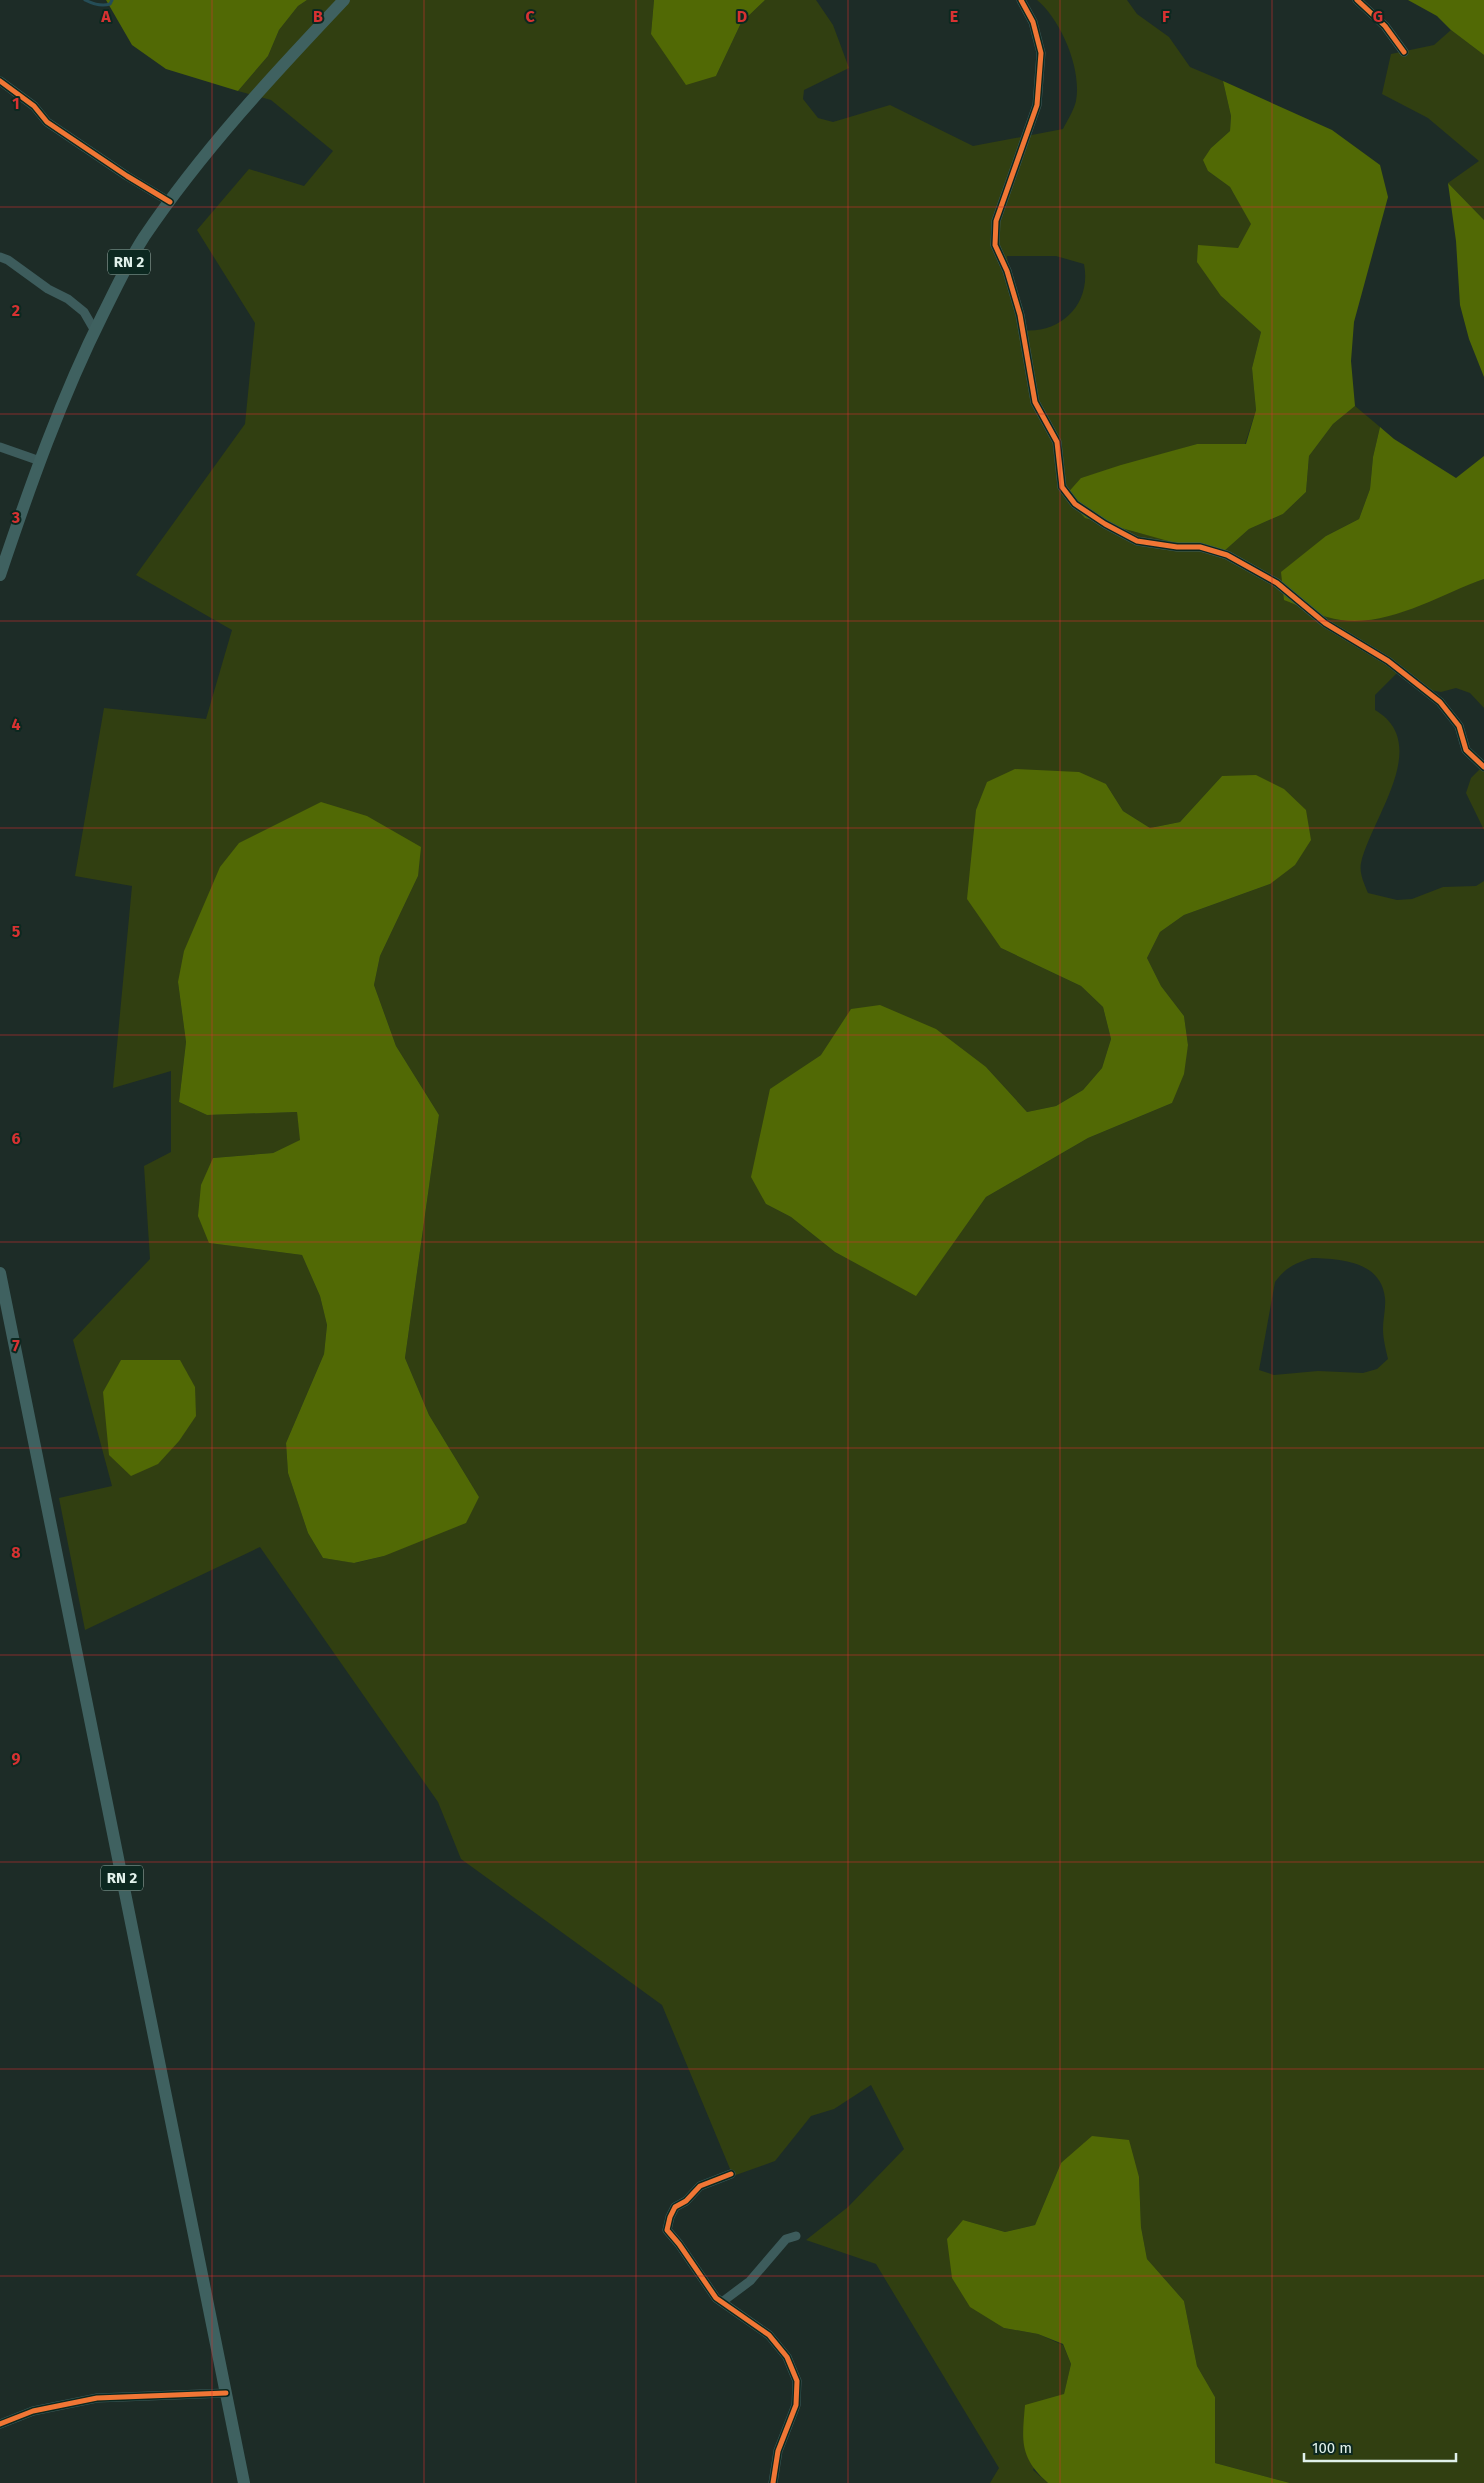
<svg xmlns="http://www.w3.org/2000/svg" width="1484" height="2483" viewBox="0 0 1484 2483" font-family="'Fira Sans',sans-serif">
<rect width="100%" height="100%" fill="#1d2c27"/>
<g fill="#313f11" fill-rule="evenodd">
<path d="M307,0H654L651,34L716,76L741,23L765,0H816L833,25L849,68L804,90L803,99L818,118L833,122L890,105L973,146L1063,129C1067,121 1074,110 1076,101C1082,69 1061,20 1037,0H1127L1137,14L1169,37L1190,67L1223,81L1231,116L1230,131L1211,148L1208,171L1230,187L1252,224L1238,248L1221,296L1261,332L1252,368L1256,410L1245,444H1197L1081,478L1131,531L1222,553L1249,529L1283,514L1306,492L1309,456L1333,424L1355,406L1380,427L1373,457L1370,489L1359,519L1326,536L1454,589L1484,579V708L1470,693L1456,688L1441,692L1424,689L1398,672L1375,695V710C1433,744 1371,818 1361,863C1359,873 1364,883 1368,893L1397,900L1412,899L1443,887L1476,886L1484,881V2483H1290L1215,2463V2397L1197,2366L1184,2301L1147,2259L1141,2227L1139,2177L1061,2163L1035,2225L1005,2232L963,2220L1004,2328L1038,2334L1063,2345L1071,2364L1064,2394L1033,2470L1048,2483H990L999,2468L876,2264L806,2240L848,2207L904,2149L871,2085L834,2109L811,2116L775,2161L733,2176L662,2005L461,1859L438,1802L260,1547L85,1630L59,1498L112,1486L73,1340L150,1259L144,1166L171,1152V1071L113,1088L132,886L75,876L104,708L206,719L232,630L136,575L245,424L255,323L197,230L249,169L304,186L333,151L271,100L238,91L268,56L279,30L298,6ZM1007,256H1056L1084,264C1092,304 1060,335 1021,330L1012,300ZM1222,776L1270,884L1184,915L1160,932L1147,958L1161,986L1184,1016L1188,1045L1172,1103L1088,1138L986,1197L916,1295L835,1252L791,1217L766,1204L771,1089L821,1055L986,1067L1027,1112L1056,1106L1083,1090L1102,1068L1111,1039L1103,1007L1081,986L1001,948L1106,784L1123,811L1150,828L1180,822ZM418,876L380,956L374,985L396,1046L439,1115L405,1358L429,1415L479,1497L384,1556L355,1563L323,1558L308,1533L288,1473L286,1443L324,1354L327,1325L320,1296L302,1255L210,1243L213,1158L273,1153L301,1140L297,1112L207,1115L179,1102L186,1042L178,982ZM1312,1258C1341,1259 1381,1261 1385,1298C1386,1308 1383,1319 1383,1329C1383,1339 1386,1350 1388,1359L1377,1369L1363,1373L1318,1371L1274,1375L1259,1370L1275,1282C1285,1268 1295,1263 1312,1258Z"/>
<path d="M1451,30L1484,55V220L1448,183L1479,161L1428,118L1382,94L1391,54L1434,45Z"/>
<path d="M1484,765V830L1466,793L1471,778Z"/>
</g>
<g fill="#516905">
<path d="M106,0H307L298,6L279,30L268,56L238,91L166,69L132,45Z"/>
<path d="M654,0H765L741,23L716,76L686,85L651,34Z"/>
<path d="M1408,0H1484V55L1451,30L1437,16Z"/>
<path d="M1223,81L1332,130L1380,165L1388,197L1354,322L1351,361L1355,406L1333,424L1309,456L1306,492L1283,514L1249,529L1222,553L1179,544L1085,518L1065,496L1081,478L1121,465L1197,444H1246L1256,410L1252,368L1261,332L1221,296L1197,262L1198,245L1238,248L1251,224L1230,187L1208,171L1203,160L1211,148L1230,131L1231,116Z"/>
<path d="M1448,183L1484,220V377L1469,339L1460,305L1456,241Z"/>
<path d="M1380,427L1394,439L1456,478L1484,456V579C1435,596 1381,633 1327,617C1312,613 1298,605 1284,600L1281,572L1326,536L1359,519L1370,489L1373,457Z"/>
<path d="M1015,769L1079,772L1106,784L1123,811L1150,828L1180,822L1222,776L1256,775L1284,789L1306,810L1311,840L1295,865L1270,884L1184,915L1160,932L1147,958L1161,986L1184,1016L1188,1045L1184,1074L1172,1103L1088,1138L986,1197L916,1296L835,1252L791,1217L766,1204L751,1177L770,1089L821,1055L851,1009L880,1005L936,1029L986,1067L1027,1112L1056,1106L1083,1090L1102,1068L1111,1039L1103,1007L1081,986L1001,948L967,899L976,810L987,782Z"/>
<path d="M321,802L367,816L421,847L418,876L380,956L374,985L396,1046L439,1115L405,1358L429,1415L479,1497L466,1523L384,1556L354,1563L323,1558L308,1533L288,1473L286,1443L324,1354L327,1325L320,1296L302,1255L209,1243L198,1216L201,1185L213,1158L273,1153L300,1140L297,1112L207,1115L179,1102L186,1042L178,982L184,951L220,867L239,843Z"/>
<path d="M121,1360H180L195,1387L196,1416L179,1441L158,1464L131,1476L109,1455L103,1392Z"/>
<path d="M1092,2136L1129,2140L1139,2177L1141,2227L1147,2259L1184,2301L1197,2366L1215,2397V2463L1290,2483H1048C1019,2457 1022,2441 1025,2405L1064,2394L1071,2364L1063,2344L1038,2334L1004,2328L970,2307L952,2278L947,2239L963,2220L1005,2232L1035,2225L1061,2163Z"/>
</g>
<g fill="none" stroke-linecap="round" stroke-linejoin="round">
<path stroke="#254d57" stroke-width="3" d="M85,0C93,4 101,7 110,4L112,0"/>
<g stroke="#3d5c5c" stroke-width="9">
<path d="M1021,0L1033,22L1041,53L1037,105L996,221L995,245L1007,271L1020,315L1035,402L1057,442L1062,487L1075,504L1105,524L1137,541L1177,547H1200L1227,555L1277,583L1325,623L1388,661L1440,702L1459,726L1466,750L1484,767"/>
<path d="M1357,0L1385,26L1404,52"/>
<path d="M0,81L34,106L47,122L127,176L170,202"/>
<path d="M0,257L8,260L48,289L68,299L84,312L95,331"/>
<path d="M0,447L40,461"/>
<path d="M731,2174L700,2186L686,2201L675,2207L670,2217L667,2230L679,2244L716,2298L769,2335L787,2357L797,2381L796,2405L778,2451L773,2483"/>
<path d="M722,2302L750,2281L786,2239L796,2236"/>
<path d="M0,2424L33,2411L97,2398L226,2393"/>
</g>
<g stroke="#3f6160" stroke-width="12">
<path d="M0,575C30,486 61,398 103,314C116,288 128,262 144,237C202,151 273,75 344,0"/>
<path d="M0,1273L244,2483"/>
</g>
<defs>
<g id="cycleway">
<path d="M1021,0L1033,22L1041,53L1037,105L996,221L995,245L1007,271L1020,315L1035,402L1057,442L1062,487L1075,504L1105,524L1137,541L1177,547H1200L1227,555L1277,583L1325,623L1388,661L1440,702L1459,726L1466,750L1484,767"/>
<path d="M1357,0L1385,26L1404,52"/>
<path d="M0,81L34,106L47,122L127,176L170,202"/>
<path d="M731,2174L700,2186L686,2201L675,2207L670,2217L667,2230L679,2244L716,2298L769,2335L787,2357L797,2381L796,2405L778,2451L773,2483"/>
<path d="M0,2424L33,2411L97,2398L226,2393"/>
</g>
</defs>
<use href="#cycleway" stroke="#0c2820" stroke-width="8"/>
<use href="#cycleway" stroke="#f07635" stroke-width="5"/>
</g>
<path fill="none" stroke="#d73232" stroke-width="1" stroke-opacity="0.55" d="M212,0V2483M424,0V2483M636,0V2483M848,0V2483M1060,0V2483M1272,0V2483M0,207H1484M0,414H1484M0,621H1484M0,828H1484M0,1035H1484M0,1242H1484M0,1448H1484M0,1655H1484M0,1862H1484M0,2069H1484M0,2276H1484"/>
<g text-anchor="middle" stroke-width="4" stroke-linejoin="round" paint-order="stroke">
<g fill="#0c2820" stroke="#a1b5ae" stroke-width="1">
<rect x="108" y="249.5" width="42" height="25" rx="4"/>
<rect x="101" y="1865.5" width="42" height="25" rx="4"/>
</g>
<g font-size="15" font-weight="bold" fill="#e1f1eb">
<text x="129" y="267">RN 2</text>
<text x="122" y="1883">RN 2</text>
</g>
</g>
<g font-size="16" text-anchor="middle" font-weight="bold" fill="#d73232" stroke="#0c2820" stroke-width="4" stroke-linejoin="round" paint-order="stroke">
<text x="106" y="22">A</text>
<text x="318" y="22">B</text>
<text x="530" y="22">C</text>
<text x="742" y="22">D</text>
<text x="954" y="22">E</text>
<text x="1166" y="22">F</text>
<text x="1378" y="22">G</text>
<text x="16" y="109">1</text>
<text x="16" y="316">2</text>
<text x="16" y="523">3</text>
<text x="16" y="730">4</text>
<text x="16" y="937">5</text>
<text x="16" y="1144">6</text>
<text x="16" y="1351">7</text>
<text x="16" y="1558">8</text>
<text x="16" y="1764">9</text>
</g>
<path d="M1304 2453v8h152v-8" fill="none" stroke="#e1f1eb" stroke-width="2.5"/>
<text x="1312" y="2453" font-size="15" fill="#e1f1eb" stroke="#0c2820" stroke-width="4" paint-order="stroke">100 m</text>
</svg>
